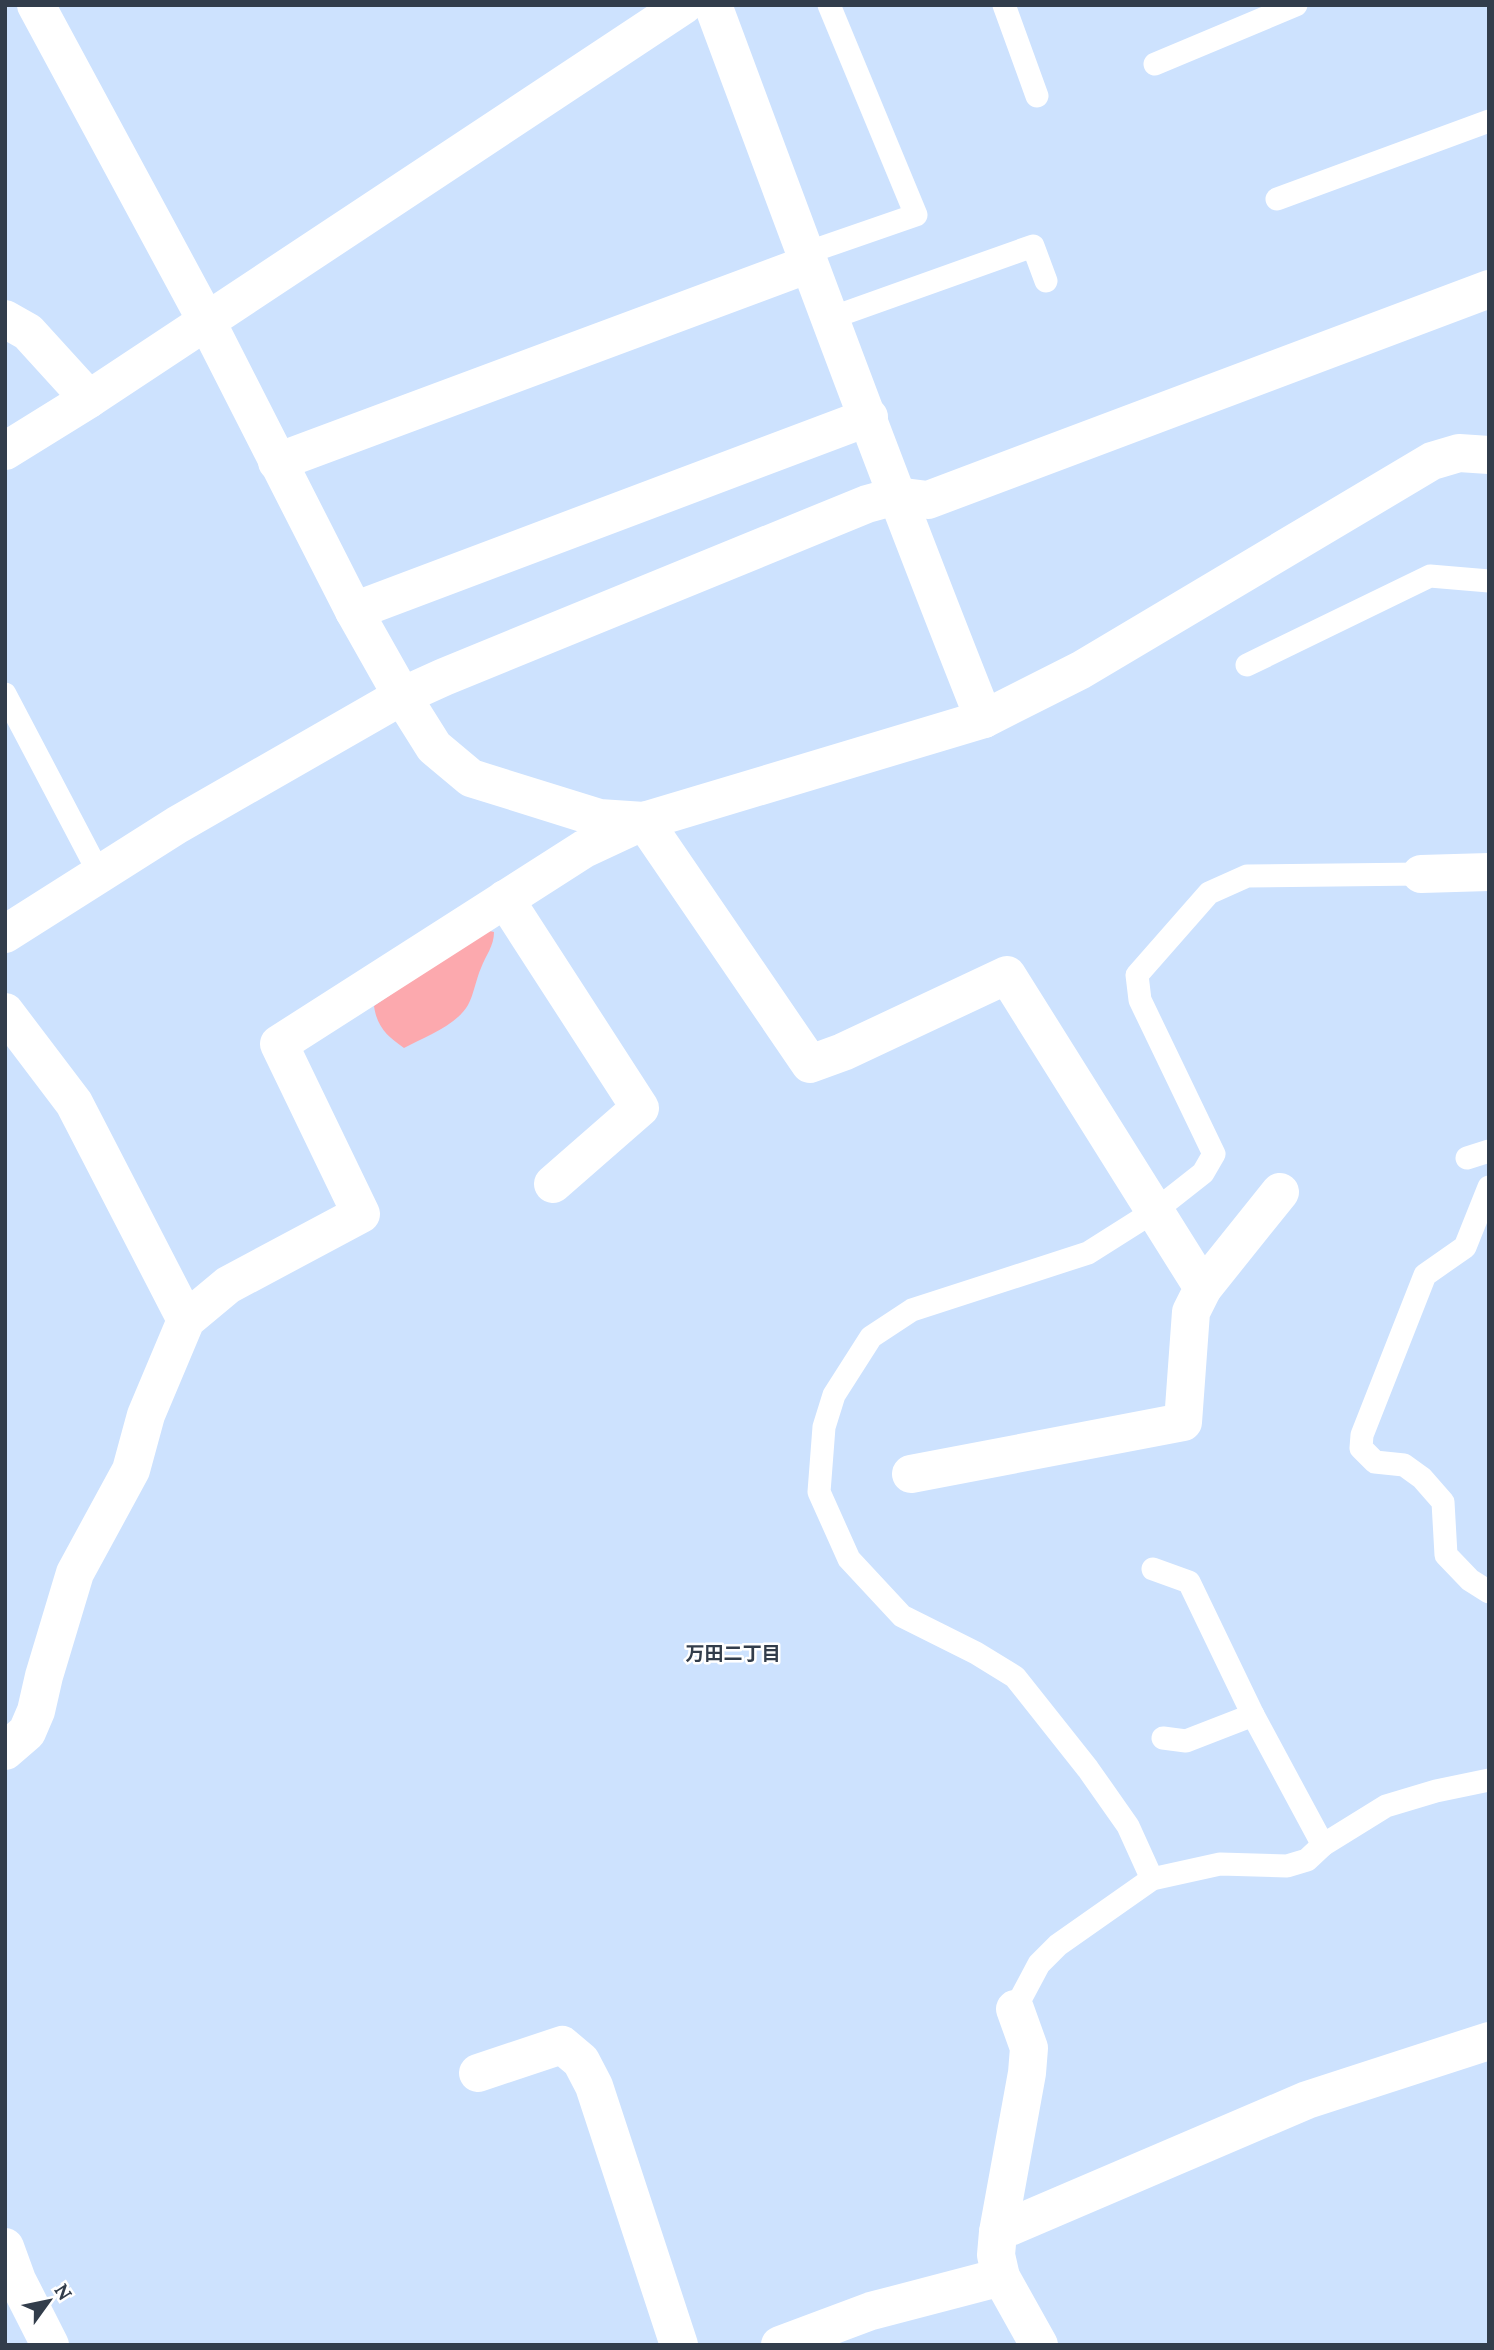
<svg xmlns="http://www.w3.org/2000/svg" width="1494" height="2350" viewBox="0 0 1494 2350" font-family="Lora,'Noto Sans JP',serif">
<rect width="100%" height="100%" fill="#cde2fe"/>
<path fill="#fca9ae" d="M485,930L494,932C494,946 486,955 481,968C476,979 474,994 468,1005C456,1026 424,1037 404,1048C387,1036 377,1027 374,1006Z"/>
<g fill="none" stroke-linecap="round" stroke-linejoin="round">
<g stroke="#fff" stroke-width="23">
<path d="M1004,5L1037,96"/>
<path d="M1155,64L1296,5"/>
<path d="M1277,199L1489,121"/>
<path d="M806,253L916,215L829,5"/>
<path d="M831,318L1033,246L1046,281"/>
<path d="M1247,665L1430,576L1489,581"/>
<path d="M5,694L99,873"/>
<path d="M1467,1158L1489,1151"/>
<path d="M1489,1187L1465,1247L1425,1275L1362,1435L1361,1448L1375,1462L1404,1465L1422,1478L1443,1502L1446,1555L1470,1580L1489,1592"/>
<path d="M1153,1569L1189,1582L1253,1715L1323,1845L1386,1806L1436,1791L1489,1780"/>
<path d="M1163,1738L1186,1741L1253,1715"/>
<path d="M1152,1879L1128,1826L1088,1769L1015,1677L976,1653L902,1616L849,1559L819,1492L824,1427L834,1395L871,1337L912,1310L1088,1253L1156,1210L1203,1173L1214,1154L1140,1000L1137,975L1209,893L1247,876L1421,874"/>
<path d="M1015,2009L1039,1964L1058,1945L1152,1879L1220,1864L1287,1866L1307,1860L1323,1845"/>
</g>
<g stroke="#fff" stroke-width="38">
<path d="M36,5L207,322L354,611L402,696L434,747L471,778L599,818L644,821L984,719L1081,670L1432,461L1459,453L1489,455"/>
<path d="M713,5C802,244 890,483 984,719"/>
<path d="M5,319L28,332L89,399"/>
<path d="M277,462L809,264"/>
<path d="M354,611L869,417"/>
<path d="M1421,874L1489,872"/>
<path d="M505,899L640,1108L553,1184"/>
<path d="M5,934L177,825L402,696L444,677L867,504L896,496L928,500L1489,289"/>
<path d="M5,1012L74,1103L186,1320"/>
<path d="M1203,1288L1280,1192"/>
<path d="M5,1751L27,1732L36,1711L44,1676L75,1573L131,1470L146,1415L186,1320L228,1285L361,1214L279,1044L584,849L644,821L810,1064L843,1052L1007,975L1203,1288L1191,1312L1183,1422L911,1474"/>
<path d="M478,2073L562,2045L581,2061L594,2086L679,2345"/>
<path d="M998,2232L1027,2073L1029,2048L1015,2009"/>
<path d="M5,2247L17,2280L50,2345"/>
<path d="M780,2345L871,2311L1001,2277"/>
<path d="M1039,2345L1001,2277L996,2255L998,2232L1307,2100L1489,2041"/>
</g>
<path stroke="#fff" stroke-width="38" d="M5,451L89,399L684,5"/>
</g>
<g text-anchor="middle" stroke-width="5" stroke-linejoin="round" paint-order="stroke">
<g font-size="19" font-weight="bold" fill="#323d4b" stroke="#fff">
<text x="733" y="1660">万田二丁目</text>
</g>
</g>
<rect width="1494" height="2350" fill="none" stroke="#323d4b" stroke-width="14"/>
<g transform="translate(49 2301) rotate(57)" stroke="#ffffff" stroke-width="5" paint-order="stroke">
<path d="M0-5L12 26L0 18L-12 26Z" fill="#323d4b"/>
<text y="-10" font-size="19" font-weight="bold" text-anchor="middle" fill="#323d4b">N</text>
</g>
</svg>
